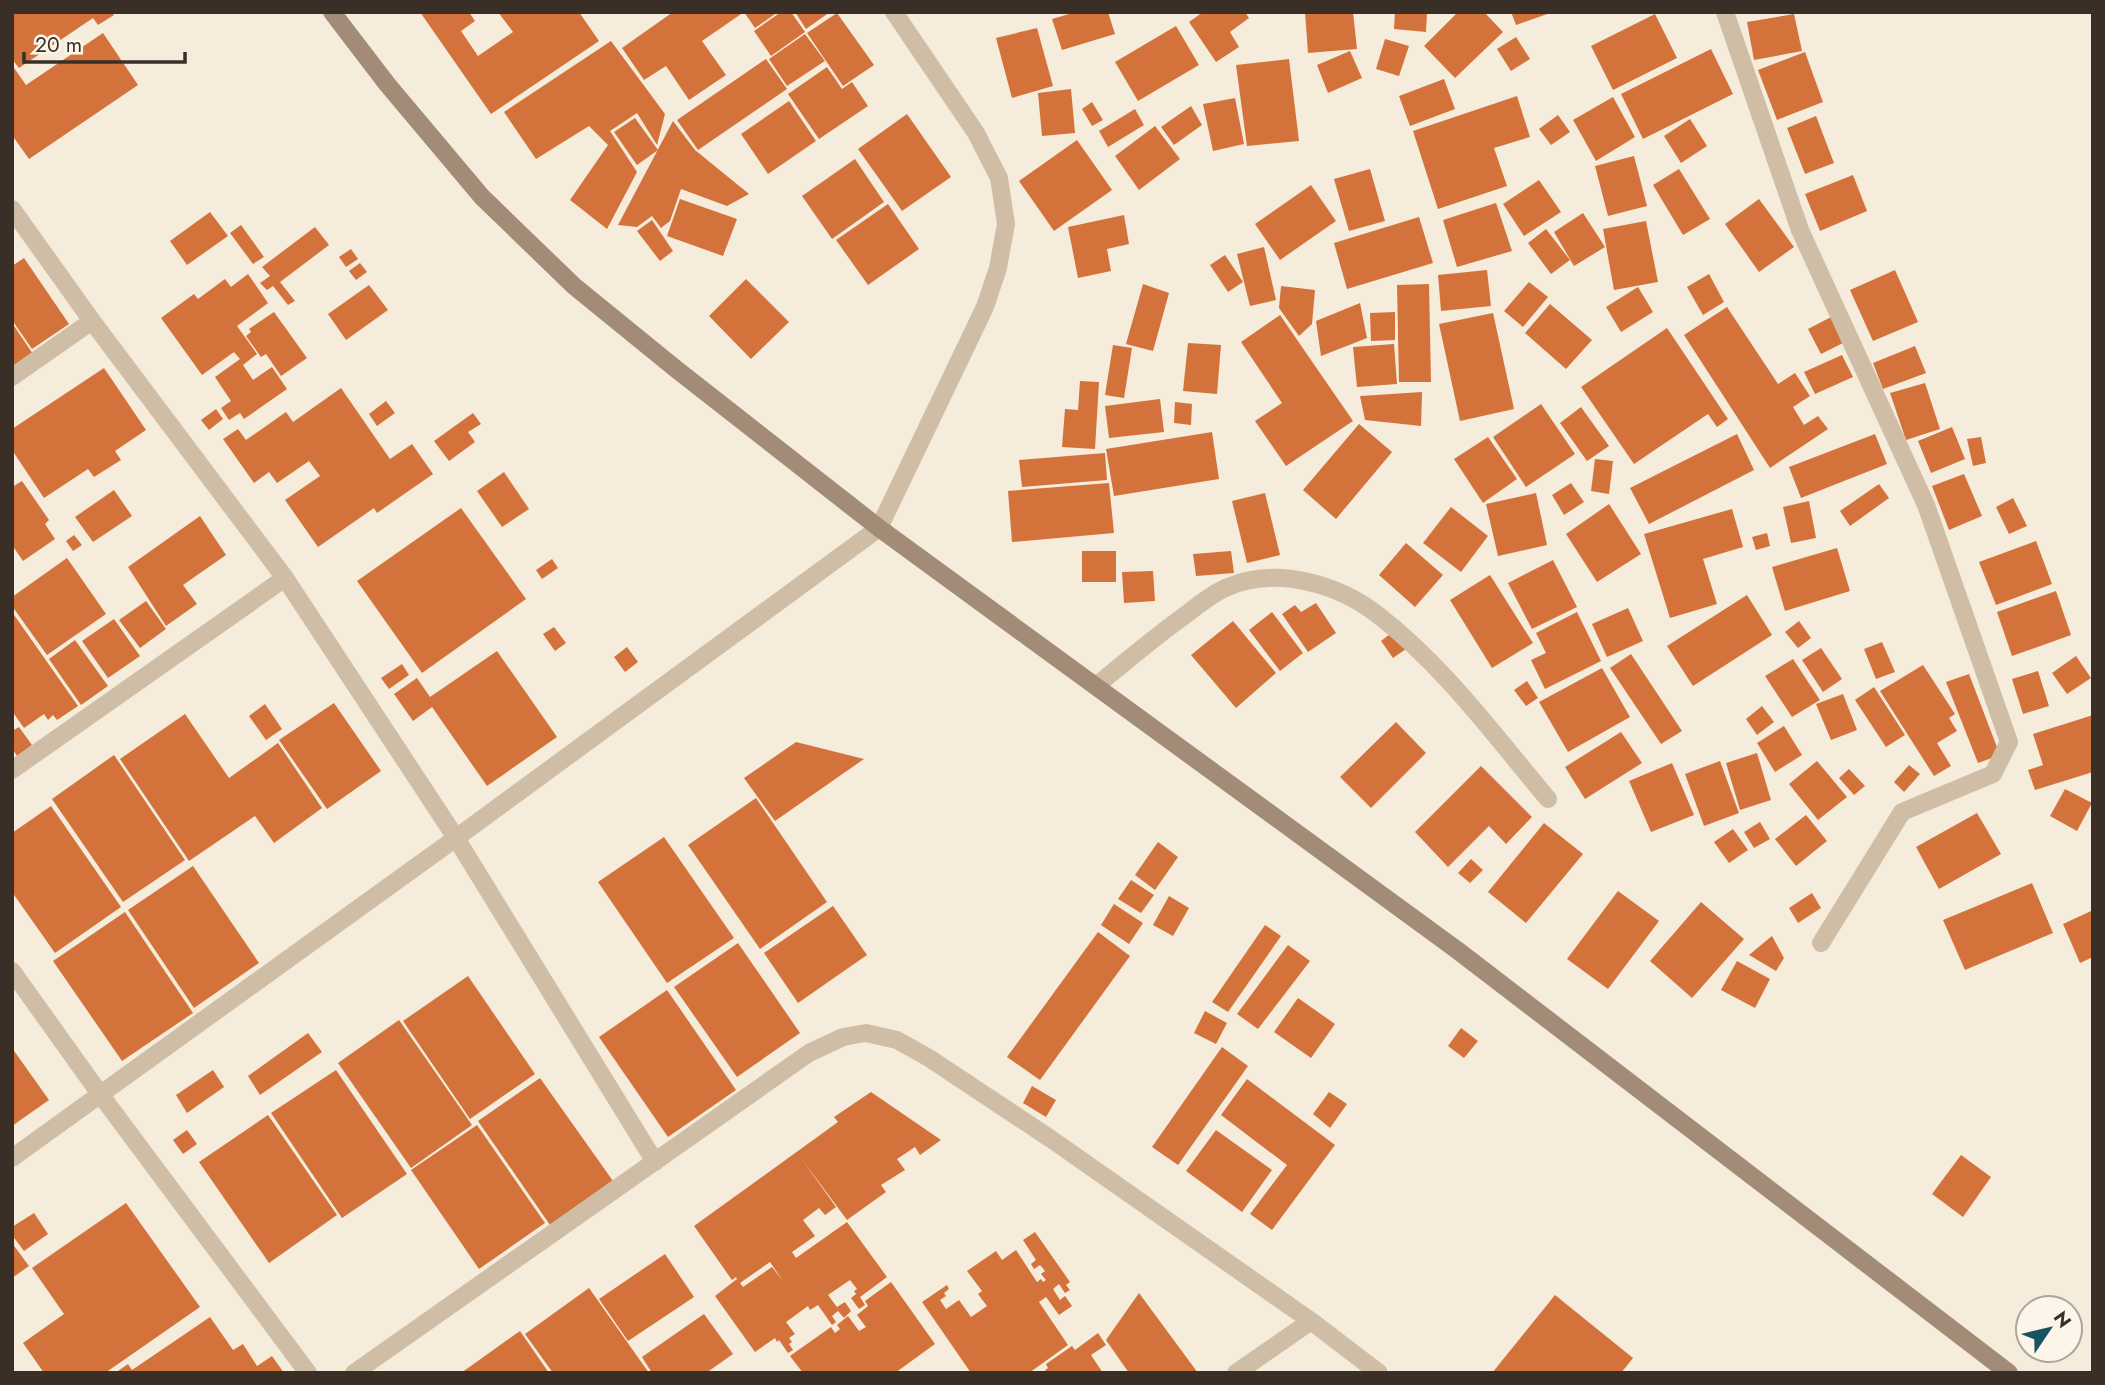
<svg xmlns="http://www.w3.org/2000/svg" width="2105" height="1385" viewBox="0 0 2105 1385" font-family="Jost,sans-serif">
<rect width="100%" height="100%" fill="#f5ecdb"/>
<g fill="#d4723b" fill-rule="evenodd">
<path d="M12,12H112L114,15L98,25L93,18L19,68L12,59Z"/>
<path d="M420,12H469L475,21L461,31L478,56L513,32L498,12H579L599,41L491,114Z"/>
<path d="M673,12H778L755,28L744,12L702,41L726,75L689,100L666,66L644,80L622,48Z"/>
<path d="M781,12H791L805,32L771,56L754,31Z"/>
<path d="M795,12H830L806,29Z"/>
<path d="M1076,12H1108L1115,34L1062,50L1052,19Z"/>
<path d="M1203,12H1245L1249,18L1230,32L1239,47L1216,62L1189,22Z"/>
<path d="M1305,12H1353L1357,49L1308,53Z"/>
<path d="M1395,12H1427L1426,32L1394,29Z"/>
<path d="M1458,12H1484L1503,32L1455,78L1424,46Z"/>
<path d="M1511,12H1550V13L1516,25Z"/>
<path d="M837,13L874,65L843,86L807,33Z"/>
<path d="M1655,14L1677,58L1613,90L1591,46Z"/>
<path d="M1794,14L1802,51L1754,60L1747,22Z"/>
<path d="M1176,26L1199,65L1138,101L1115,62Z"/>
<path d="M1037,28L1053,86L1012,98L996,38Z"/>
<path d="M103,33L138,85L29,159L12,135V65L26,85Z"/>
<path d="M805,34L825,61L787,86L769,59Z"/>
<path d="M1516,37L1530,59L1511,71L1497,49Z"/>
<path d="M1385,39L1409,46L1399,76L1376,69Z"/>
<path d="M611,41L665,114L657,145L637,113L610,131L637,172L607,229L570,200L608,145L589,126L536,159L504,112Z"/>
<path d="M1711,49L1733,94L1643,139L1621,94Z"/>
<path d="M1350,51L1362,78L1328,93L1317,65Z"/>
<path d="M1805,52L1823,102L1777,120L1758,70Z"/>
<path d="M766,59L787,89L698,150L677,120Z"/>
<path d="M1289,59L1299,141L1247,146L1236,65Z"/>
<path d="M827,67L842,89L852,82L868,106L819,139L788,94Z"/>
<path d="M1444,79L1455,109L1410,126L1399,96Z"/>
<path d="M1071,89L1075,133L1042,136L1038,93Z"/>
<path d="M1517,96L1530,137L1494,148L1507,186L1438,209L1413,131Z"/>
<path d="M1613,97L1635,137L1596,161L1573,120Z"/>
<path d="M1235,98L1244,144L1213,151L1203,104Z"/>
<path d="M789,101L816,141L768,174L741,134Z"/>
<path d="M1092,102L1103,120L1092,126L1082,109Z"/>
<path d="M1191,106L1202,125L1174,145L1161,127Z"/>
<path d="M1135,109L1144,125L1108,147L1099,131Z"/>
<path d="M907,114L951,177L902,211L858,149Z"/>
<path d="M1558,115L1570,132L1551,145L1539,129Z"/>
<path d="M1816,116L1834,163L1805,174L1787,128Z"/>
<path d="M635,118L658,150L637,165L614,132Z"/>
<path d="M1690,119L1707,146L1681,163L1664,136Z"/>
<path d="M673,121L695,150L749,194L727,206L681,189L670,221L661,228L652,216L637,227L618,225Z"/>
<path d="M1155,126L1180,159L1139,190L1115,156Z"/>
<path d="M1077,140L1112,190L1054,231L1019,181Z"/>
<path d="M1634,156L1647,206L1608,216L1595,166Z"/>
<path d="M855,159L884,202L832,239L802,196Z"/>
<path d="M1370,169L1385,221L1349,231L1334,179Z"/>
<path d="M1679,169L1710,219L1683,235L1653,185Z"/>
<path d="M1853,175L1867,211L1820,231L1805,194Z"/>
<path d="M1539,180L1561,212L1524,236L1503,204Z"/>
<path d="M1311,185L1336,221L1280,260L1255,224Z"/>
<path d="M680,199L737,219L723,256L667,236Z"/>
<path d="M1759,199L1794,247L1759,272L1725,224Z"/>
<path d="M1496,203L1512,251L1457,267L1443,220Z"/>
<path d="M888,204L919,249L868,285L836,240Z"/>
<path d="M210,212L228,236L187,265L170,241Z"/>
<path d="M1583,213L1605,247L1574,266L1554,232Z"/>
<path d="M1124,215L1129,244L1107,249L1111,271L1078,278L1068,227Z"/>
<path d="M1419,217L1433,263L1347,289L1334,243Z"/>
<path d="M652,220L673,251L660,261L637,231Z"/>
<path d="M1646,221L1658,282L1614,290L1603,229Z"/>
<path d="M241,225L264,257L253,264L230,233Z"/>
<path d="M315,227L329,245L280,282L295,301L288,305L273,286L267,290L260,283L270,276L262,267Z"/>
<path d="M1546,229L1570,260L1551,274L1528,243Z"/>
<path d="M1264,247L1276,300L1250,306L1237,254Z"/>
<path d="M351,249L358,259L346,267L339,257Z"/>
<path d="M1225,255L1243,282L1228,292L1210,265Z"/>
<path d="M24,258L69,324L32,349L12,320V266Z"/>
<path d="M360,263L367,272L356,280L349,271Z"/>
<path d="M1487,270L1491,306L1441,311L1438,275Z"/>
<path d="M1895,270L1918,322L1873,341L1850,290Z"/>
<path d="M248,274L268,303L237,326L257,354L243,365L253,380L272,367L287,389L244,419L240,413L229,420L221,408L231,401L215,377L240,359L234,352L202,375L161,318L194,294L198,299L225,279L231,287Z"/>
<path d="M1709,274L1724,302L1703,315L1687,287Z"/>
<path d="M746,279L789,322L751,359L709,316Z"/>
<path d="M1529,282L1548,297L1523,327L1504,311Z"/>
<path d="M1143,284L1169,293L1153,351L1126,344Z"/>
<path d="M1429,284L1431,382H1399L1397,285Z"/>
<path d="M369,285L388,310L346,340L328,314Z"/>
<path d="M1281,286L1315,290L1312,324L1299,336L1279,308Z"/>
<path d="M1638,287L1653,312L1621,332L1606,307Z"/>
<path d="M1360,303L1367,338L1321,356L1316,321Z"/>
<path d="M1550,304L1592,340L1566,369L1525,333Z"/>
<path d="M1727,307L1778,384L1795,373L1810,396L1793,407L1804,425L1818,416L1828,429L1770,468L1684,335Z"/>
<path d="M274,312L307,358L281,376L266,354L261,357L246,336L251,332L249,329Z"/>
<path d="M1395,312V340L1371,341L1370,313Z"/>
<path d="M1493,313L1514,409L1460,421L1439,324Z"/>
<path d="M1280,315L1353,421L1286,466L1255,421L1282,403L1241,342Z"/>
<path d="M1835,315L1847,341L1821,354L1808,329Z"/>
<path d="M12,323L33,354L12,368Z"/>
<path d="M1667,328L1728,419L1717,427L1708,414L1634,464L1581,387Z"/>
<path d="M1188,343L1221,345L1217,394L1183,391Z"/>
<path d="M1394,344L1397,384L1357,387L1353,347Z"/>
<path d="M1113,345L1132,348L1124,398L1105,395Z"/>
<path d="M1915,346L1926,373L1883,389L1873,363Z"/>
<path d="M1842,355L1853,377L1815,394L1804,372Z"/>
<path d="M104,368L146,430L115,451L121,460L94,477L88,469L44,498L12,450V429Z"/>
<path d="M1080,381L1099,382L1095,449L1062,447L1065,409L1078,410Z"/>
<path d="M1925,383L1940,429L1906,440L1890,393Z"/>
<path d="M341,388L390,459L412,444L433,474L377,513L374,508L318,547L285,500L320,476L309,461L277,483L269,472L254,483L223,439L238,429L246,440L286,412L293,422Z"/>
<path d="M1422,392L1421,426L1365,420L1360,396Z"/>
<path d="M1160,399L1164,432L1109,438L1105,406Z"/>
<path d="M386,401L395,413L377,426L369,414Z"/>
<path d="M1175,402L1192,404L1191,425L1174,423Z"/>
<path d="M1541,404L1575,454L1526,487L1493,437Z"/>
<path d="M1581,407L1609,446L1587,461L1560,423Z"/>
<path d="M216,409L223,419L209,430L201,420Z"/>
<path d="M473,413L481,424L468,432L475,442L449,461L434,441Z"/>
<path d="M1359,424L1392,452L1336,519L1303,490Z"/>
<path d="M1952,427L1965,459L1931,473L1918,441Z"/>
<path d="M1212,432L1219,479L1114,496L1106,449Z"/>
<path d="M1737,434L1754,470L1649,524L1630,488Z"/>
<path d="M1875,434L1887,464L1801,498L1789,467Z"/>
<path d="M1488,437L1517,479L1483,503L1454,459Z"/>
<path d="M1981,437L1986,463L1973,466L1967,439Z"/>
<path d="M1105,453L1107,480L1022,487L1019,460Z"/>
<path d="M1595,459L1613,461L1609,494L1591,491Z"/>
<path d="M504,472L529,509L502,527L477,491Z"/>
<path d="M1964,474L1982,516L1949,530L1932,486Z"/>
<path d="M22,481L49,520L45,524L55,539L23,561L12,545V487Z"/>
<path d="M1109,483L1114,533L1012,542L1008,491Z"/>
<path d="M1571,483L1584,502L1564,515L1552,495Z"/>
<path d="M1879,484L1889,498L1850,526L1840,511Z"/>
<path d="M114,490L132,516L93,542L75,517Z"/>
<path d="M1265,493L1280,555L1247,563L1232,501Z"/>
<path d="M1536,493L1547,545L1498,556L1486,504Z"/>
<path d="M2013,498L2027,526L2009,534L1996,507Z"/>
<path d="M1809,501L1816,538L1791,543L1783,507Z"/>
<path d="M1609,504L1641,554L1597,582L1566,534Z"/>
<path d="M1451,507L1488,536L1461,572L1423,543Z"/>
<path d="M461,508L526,599L422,673L357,581Z"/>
<path d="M1732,509L1743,547L1703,559L1717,604L1670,618L1644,534Z"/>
<path d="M200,516L226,555L183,585L197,604L166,626L128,567Z"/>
<path d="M1767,533L1770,546L1756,550L1752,537Z"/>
<path d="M74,535L82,545L73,551L66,541Z"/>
<path d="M2036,541L2052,584L1996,605L1979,562Z"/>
<path d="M1406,543L1443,575L1415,607L1379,575Z"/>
<path d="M1837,548L1850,591L1785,611L1772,567Z"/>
<rect x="1082" y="551" width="34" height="31"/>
<path d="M1231,551L1234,573L1196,576L1193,554Z"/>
<path d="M67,558L106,614L47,655L12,606V597Z"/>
<path d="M552,559L558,568L542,579L536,570Z"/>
<path d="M1553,560L1577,607L1532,629L1508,583Z"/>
<path d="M1153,571L1155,601L1124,603L1122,572Z"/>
<path d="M1490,575L1533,643L1492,668L1450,600Z"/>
<path d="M2056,591L2071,635L2012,656L1997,612Z"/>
<path d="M1747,595L1772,635L1693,686L1667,646Z"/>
<path d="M146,601L166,629L140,648L119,620Z"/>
<path d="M1316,603L1336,633L1308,652L1282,614L1295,605L1301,612Z"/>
<path d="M1628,608L1643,641L1607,657L1592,624Z"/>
<path d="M12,612L78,706L57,720L53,715L48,720L44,714L24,728L12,711Z"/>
<path d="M1272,612L1303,653L1280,671L1249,630Z"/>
<path d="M1577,612L1601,661L1545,689L1531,660L1546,653L1536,633Z"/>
<path d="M114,619L140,656L108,678L82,641Z"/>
<path d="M1233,621L1276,673L1236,708L1191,655Z"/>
<path d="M1799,621L1811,638L1798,648L1785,632Z"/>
<path d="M554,627L566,643L555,651L543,634Z"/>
<path d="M1394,631L1406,649L1393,658L1381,641Z"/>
<path d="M75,640L108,686L81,705L49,659Z"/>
<path d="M1882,642L1895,672L1876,679L1864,649Z"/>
<path d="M627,647L638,662L625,672L614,657Z"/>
<path d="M1821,648L1842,679L1823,692L1802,660Z"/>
<path d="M497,651L557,737L487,786L432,707L413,721L394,694L417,678L430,697Z"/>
<path d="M1631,654L1682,731L1661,744L1610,668Z"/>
<path d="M2076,656L2091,678L2067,694L2052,673Z"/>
<path d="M1793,659L1820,700L1792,717L1765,676Z"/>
<path d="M402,664L409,675L389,689L381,678Z"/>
<path d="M1923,665L1955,714L1949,718L1957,731L1937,743L1951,766L1934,776L1880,691Z"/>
<path d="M1602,668L1630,717L1568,752L1539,702Z"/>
<path d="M2038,671L2049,706L2023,714L2012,679Z"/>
<path d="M1969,674L2000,755L1978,763L1946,682Z"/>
<path d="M1527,681L1538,698L1526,706L1514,690Z"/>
<path d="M1874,687L1905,735L1886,747L1855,700Z"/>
<path d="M1843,694L1857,730L1831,740L1816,704Z"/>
<path d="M334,703L381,771L327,809L279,740Z"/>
<path d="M265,704L282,729L266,740L249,716Z"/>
<path d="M1762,706L1774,722L1757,735L1746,719Z"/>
<path d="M185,714L229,778L278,743L322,808L274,843L255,816L189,861L120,759Z"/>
<path d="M2093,715V772L2035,790L2028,770L2043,765L2033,734Z"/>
<path d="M1396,722L1426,753L1371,808L1340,777Z"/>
<path d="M1784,726L1802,755L1775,772L1757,743Z"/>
<path d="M19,727L32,745L17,756L12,748V731Z"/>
<path d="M1621,732L1642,763L1585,799L1565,767Z"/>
<path d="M796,742L864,759L775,821L744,778Z"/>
<path d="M1757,753L1771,800L1740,810L1726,763Z"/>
<path d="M114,755L185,860L123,902L52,799Z"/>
<path d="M1720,761L1739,813L1704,826L1685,774Z"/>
<path d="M1817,761L1847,797L1818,820L1789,784Z"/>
<path d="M1672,763L1694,815L1651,832L1629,781Z"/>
<path d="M1909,765L1920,774L1904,792L1894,782Z"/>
<path d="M1481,766L1532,817L1506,844L1489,826L1448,867L1415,832Z"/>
<path d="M1849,769L1865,786L1854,795L1839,778Z"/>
<path d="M2065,789L2092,803L2077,831L2050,816Z"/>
<path d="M756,798L827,902L760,949L688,845Z"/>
<path d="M51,806L121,907L55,953L12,892V833Z"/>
<path d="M1977,813L2001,854L1939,889L1916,847Z"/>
<path d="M1806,815L1827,841L1796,866L1775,839Z"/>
<path d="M1760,822L1770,839L1754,848L1744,832Z"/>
<path d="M1544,823L1583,854L1526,923L1488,892Z"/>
<path d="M1733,829L1748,850L1729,863L1714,842Z"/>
<path d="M664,837L734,938L667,983L598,882Z"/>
<path d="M1158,842L1178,857L1155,890L1135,875Z"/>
<path d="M1471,859L1483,870L1470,883L1458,873Z"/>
<path d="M193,866L259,963L194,1008L128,910Z"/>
<path d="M1131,880L1154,895L1141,913L1118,899Z"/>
<path d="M2032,883L2053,933L1965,970L1943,920Z"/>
<path d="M1618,891L1659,921L1608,989L1567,959Z"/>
<path d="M1812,893L1821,908L1798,923L1789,908Z"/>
<path d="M1169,896L1189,908L1173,936L1153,925Z"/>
<path d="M1701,902L1744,939L1692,998L1650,961Z"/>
<path d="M1114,904L1143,923L1129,944L1101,925Z"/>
<path d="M833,906L867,955L798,1003L764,953Z"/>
<path d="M2091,911L2093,914V957L2080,963L2063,924Z"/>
<path d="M125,912L193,1013L122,1061L53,961Z"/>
<path d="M1265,925L1281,936L1228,1012L1212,1002Z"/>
<path d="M1098,932L1130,956L1040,1080L1007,1057Z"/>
<path d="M1772,936L1784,958L1776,971L1749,955Z"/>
<path d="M738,943L800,1033L737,1077L674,987Z"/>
<path d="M1288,945L1310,961L1258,1029L1237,1014Z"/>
<path d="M1737,961L1770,979L1755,1008L1721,990Z"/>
<path d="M468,976L535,1074L470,1119L403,1021Z"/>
<path d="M667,990L736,1090L668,1137L599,1037Z"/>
<path d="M1298,998L1335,1024L1311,1058L1274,1032Z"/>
<path d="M1205,1011L1227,1023L1216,1044L1194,1033Z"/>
<path d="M399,1020L472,1125L411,1168L338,1063Z"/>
<path d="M1461,1028L1478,1041L1464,1058L1448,1046Z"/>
<path d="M308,1033L322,1052L260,1095L248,1076Z"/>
<path d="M1222,1047L1248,1066L1178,1165L1152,1147Z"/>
<path d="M12,1048L49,1100L12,1126Z"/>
<path d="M213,1070L224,1087L187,1113L176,1095Z"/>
<path d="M336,1070L407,1174L342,1218L271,1113Z"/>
<path d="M540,1078L613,1181L550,1225L478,1121Z"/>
<path d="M1247,1079L1335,1145L1272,1230L1250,1214L1287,1165L1221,1115Z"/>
<path d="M1032,1086L1056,1100L1046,1117L1023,1103Z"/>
<path d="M871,1092L941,1140L920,1155L915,1147L897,1159L905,1170L881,1185L886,1192L847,1220L801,1158L836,1207L825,1215L819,1208L803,1220L815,1236L792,1252L796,1258L847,1222L887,1277L860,1297L865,1305L859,1309L851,1298L856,1294L854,1291L857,1289L850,1280L828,1295L837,1307L845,1302L851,1311L844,1318L838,1311L832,1316L836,1322L832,1325L818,1305L810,1310L808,1306L786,1322L795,1334L789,1338L792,1342L789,1344L793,1350L788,1353L779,1340L777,1342L775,1338L755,1352L715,1296L737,1279L736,1277L732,1280L694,1226L838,1122L834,1117ZM770,1262L783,1281L772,1267L743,1287L740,1283Z"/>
<path d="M1329,1092L1347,1104L1330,1128L1313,1114Z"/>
<path d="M268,1115L337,1215L269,1263L199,1162Z"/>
<path d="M477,1125L545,1223L479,1269L411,1170Z"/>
<path d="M187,1130L197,1144L183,1154L173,1140Z"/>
<path d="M1216,1130L1272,1170L1242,1212L1186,1171Z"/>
<path d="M1961,1155L1991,1177L1963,1217L1932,1194Z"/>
<path d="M126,1203L200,1307L105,1373H44L23,1343L64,1314L32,1268Z"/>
<path d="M34,1213L48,1234L24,1251L12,1235V1227Z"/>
<path d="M1035,1232L1070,1282L1066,1285L1070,1290L1065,1293L1059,1284L1053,1289L1060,1300L1065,1296L1072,1306L1059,1315L1046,1297L1039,1302L1068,1345L1029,1373H971L922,1302L947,1285L949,1289L944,1293L946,1296L940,1300L946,1309L959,1300L971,1317L987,1306L978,1294L982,1291L967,1271L996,1251L1002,1260L1016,1250L1037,1282L1041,1279L1043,1282L1046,1280L1041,1274L1045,1271L1040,1265L1034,1269L1031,1264L1036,1260L1023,1240Z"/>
<path d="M12,1243L29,1266L12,1278Z"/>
<path d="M665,1254L694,1297L628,1341L599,1299Z"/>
<path d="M891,1282L935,1344L895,1373H803L790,1356L831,1327L835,1333L840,1329L837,1325L848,1316L859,1331L866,1327L857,1315L868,1306L865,1301Z"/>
<path d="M589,1288L649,1373H553L525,1334Z"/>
<path d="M1139,1293L1198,1373H1129L1106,1340Z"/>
<path d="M1555,1295L1633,1358L1621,1373H1492Z"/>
<path d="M704,1314L733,1354L706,1373H652L642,1357Z"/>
<path d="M210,1317L233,1350L243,1344L257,1366L272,1356L284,1373H115L128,1364L132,1370Z"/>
<path d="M520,1331L549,1373H461Z"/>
<path d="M1098,1333L1106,1345L1091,1355L1103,1373H1042L1048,1368L1046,1364L1072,1346L1075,1350Z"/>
</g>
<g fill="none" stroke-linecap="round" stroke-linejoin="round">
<g stroke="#cfbda6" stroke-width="18">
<path d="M1725,12L1800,230L1926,505L2009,742L1993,774L1902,812L1821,943"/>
<path d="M12,209L92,321L285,578L456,838L655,1162"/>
<path d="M12,377L92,321"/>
<path d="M1096,686C1126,661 1156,636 1188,613C1200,604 1214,592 1228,587C1277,566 1338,584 1378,615C1444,666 1495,736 1548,799"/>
<path d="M12,770L285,578"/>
<path d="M12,971L100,1094L308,1373"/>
<path d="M12,1158L456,838L879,528L985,307L998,268L1006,224L999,178L976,133L894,12"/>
<path d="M354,1373L809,1053L843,1037L866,1033L897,1040L929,1058L1051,1139L1311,1321L1379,1373"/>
<path d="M1236,1373L1311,1321"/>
</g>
<path stroke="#a38c77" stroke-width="18" d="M332,12L387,84L482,197L574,286L676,369L879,528L1457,950L2009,1373"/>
</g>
<rect width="2105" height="1385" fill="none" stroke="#3a2f27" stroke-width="28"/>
<g transform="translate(2049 1329) rotate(55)"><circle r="33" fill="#fcf5e9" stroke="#aea69b" stroke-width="2"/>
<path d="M0-5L12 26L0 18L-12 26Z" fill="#185360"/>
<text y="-10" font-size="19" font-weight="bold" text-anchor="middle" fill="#3a2f27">N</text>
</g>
<path d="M24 52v10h161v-10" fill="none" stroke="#3a2f27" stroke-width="3.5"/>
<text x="35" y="52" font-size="21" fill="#3a2f27" stroke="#fcf5e9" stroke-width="5" paint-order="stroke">20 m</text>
</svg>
